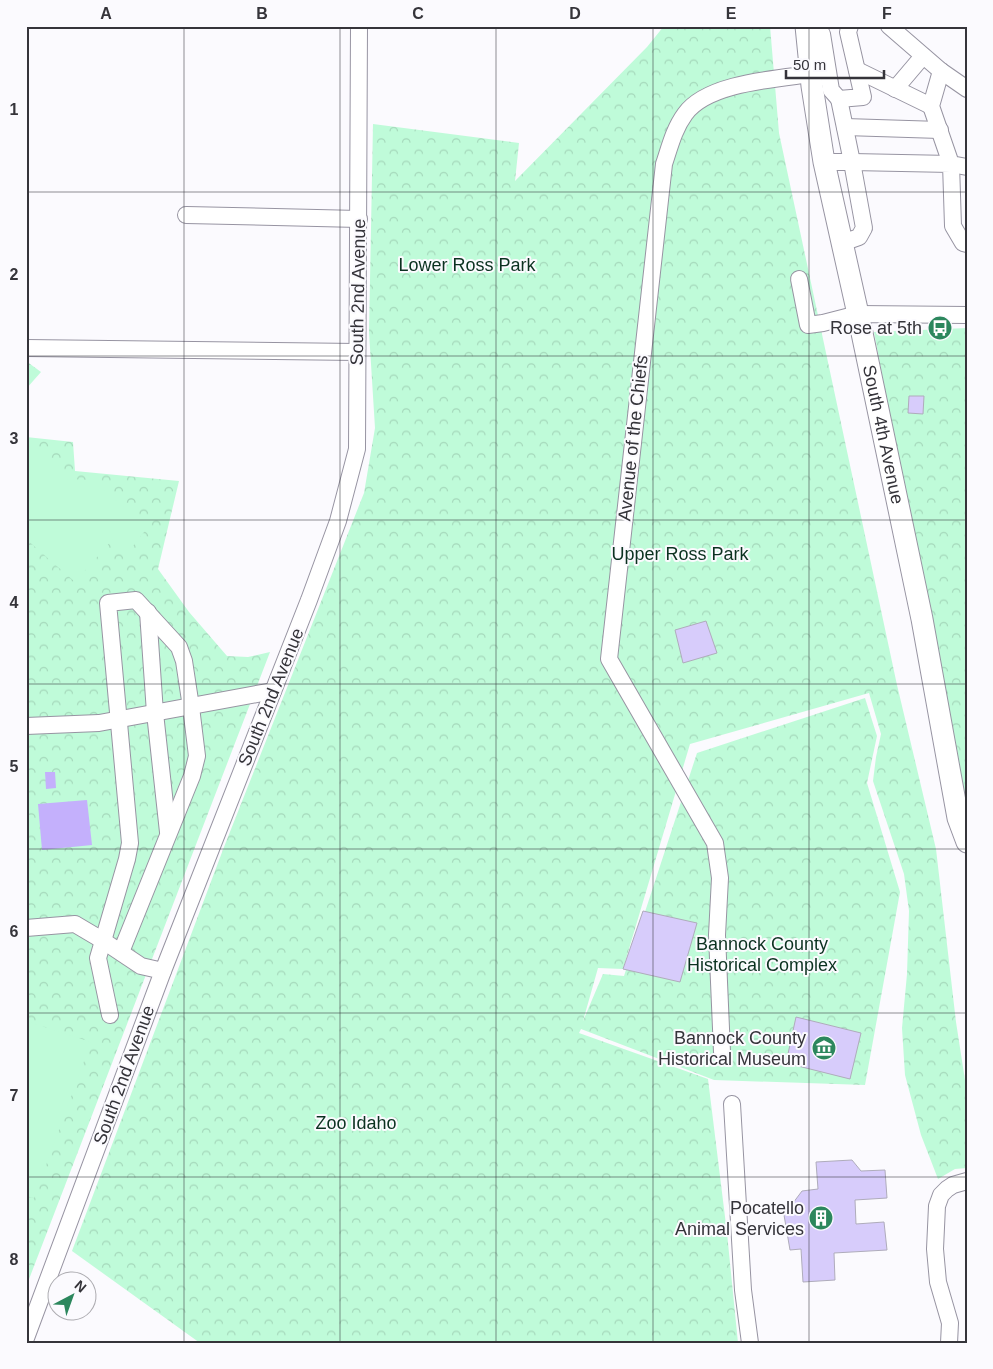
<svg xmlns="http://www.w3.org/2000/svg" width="993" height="1369" viewBox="0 0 993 1369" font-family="Arial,sans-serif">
<defs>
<pattern id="forest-crowns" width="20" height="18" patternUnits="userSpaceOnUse" patternTransform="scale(1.25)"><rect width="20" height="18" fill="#bffbd9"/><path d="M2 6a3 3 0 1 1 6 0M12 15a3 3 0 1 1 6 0" fill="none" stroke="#a5d8bb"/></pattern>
</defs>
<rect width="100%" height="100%" fill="#fbfafe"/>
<g fill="url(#forest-crowns)">
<path d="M664,26H770L779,133L897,685L936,849L956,1022L967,1093V1168L955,1169L938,1179L921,1135L905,1075L902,1028L907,974L909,911L904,874L873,781L876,757L881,734L869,693L690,744L623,969L598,968L583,1021L603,974L624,976L697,753L865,698L877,736L867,783L900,892L865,1085L714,1080L581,1029L579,1033L708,1079L727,1233L738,1343H200L72,1251L224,847L364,493L375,428L369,332L373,124L519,143L515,181L647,47Z"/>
<path d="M967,328V817H965L874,332Z"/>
<path d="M26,361L41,372L26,389Z"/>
<path d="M26,437L73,442L75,471L179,481L158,569L189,612L227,656L248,657L270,652L26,1287Z"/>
</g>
<g fill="#bffbd9">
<path d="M32,443L65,471V479L92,480L148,527L129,551L113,539L75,582L26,539V450Z"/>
<path d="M26,1021L91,1042L34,1198L26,1196Z"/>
</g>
<g fill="#c4b0fc">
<path d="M55,772L56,788L46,789L45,772Z"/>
<path d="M87,800L92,845L42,850L38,804Z"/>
</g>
<g fill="#d7ccfb" stroke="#afacbb">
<path d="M909,396H924L923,414L908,413Z"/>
<path d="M706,621L717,653L683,663L675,630Z"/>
<path d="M643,911L697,923L680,982L623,969Z"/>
<path d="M796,1017L861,1033L850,1079L786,1063Z"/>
<path d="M852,1160L861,1171L885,1170L887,1198L855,1200L856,1224L884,1222L887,1250L834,1253L835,1280L803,1282L801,1249L790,1250L784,1215L802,1191L818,1189L816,1162Z"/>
</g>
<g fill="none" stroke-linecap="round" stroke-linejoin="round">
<defs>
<g id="minor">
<path d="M889,26L941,71L967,89"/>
<path d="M822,34L831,90L839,99L863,97L848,32L850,26"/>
<path d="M857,70L931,106"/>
<path d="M941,71L931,106L951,164L967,167"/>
<path d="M895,89L923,56"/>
<path d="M845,127L940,130"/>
<path d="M824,162H852L839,99"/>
<path d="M186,215L359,219"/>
<path d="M842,243L859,237L864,228L852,162L951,164L953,226L963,243L967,244"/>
<path d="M799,279L808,325L823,323L858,314L967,315"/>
<path d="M26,348L357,352"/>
<path d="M148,612L155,713L168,832"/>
<path d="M26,726L99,723L273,691"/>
<path d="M26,928L75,924L102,940L141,966L163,971"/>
<path d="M110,1015L98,958L127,859L130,843L108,603L136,600L179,647L184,661L191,707L197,756L192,776L121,952"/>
<path d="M722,1052L717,935L720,878L715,843L609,659L664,164C670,146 674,129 685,114C707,83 775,79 811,74"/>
<path d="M732,1104L743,1290L750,1343"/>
<path d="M26,1338L163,971L309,600L338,521L357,449L359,26"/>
<path d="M949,1343L950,1323L938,1282L935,1249L937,1206L941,1195L947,1189L953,1185L967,1181"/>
</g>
<g id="major">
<path id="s1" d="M806,26L812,86L824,162L858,314L922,619L958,818L967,842"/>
</g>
</defs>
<use href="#minor" stroke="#9794a2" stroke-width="18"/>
<use href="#major" stroke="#9794a2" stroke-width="23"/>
<use href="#minor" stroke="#fff" stroke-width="16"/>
<use href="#major" stroke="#fff" stroke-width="21"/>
</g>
<path fill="none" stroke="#35343a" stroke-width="1" stroke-opacity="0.55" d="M184,26V1343M340,26V1343M496,26V1343M653,26V1343M809,26V1343M26,192H967M26,356H967M26,520H967M26,684H967M26,849H967M26,1013H967M26,1177H967"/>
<defs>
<symbol id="bus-disc" viewBox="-11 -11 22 22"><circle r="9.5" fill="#2c875d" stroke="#fbfafe"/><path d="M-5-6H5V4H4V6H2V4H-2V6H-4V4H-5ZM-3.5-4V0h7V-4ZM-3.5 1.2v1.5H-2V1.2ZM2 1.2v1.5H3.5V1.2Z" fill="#fff"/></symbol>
<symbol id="museum-disc" viewBox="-11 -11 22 22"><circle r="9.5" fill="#2c875d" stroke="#fbfafe"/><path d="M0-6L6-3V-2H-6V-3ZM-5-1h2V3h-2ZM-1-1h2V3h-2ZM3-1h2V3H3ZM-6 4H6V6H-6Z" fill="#fff"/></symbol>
<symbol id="building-disc" viewBox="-11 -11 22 22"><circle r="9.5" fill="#2c875d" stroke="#fbfafe"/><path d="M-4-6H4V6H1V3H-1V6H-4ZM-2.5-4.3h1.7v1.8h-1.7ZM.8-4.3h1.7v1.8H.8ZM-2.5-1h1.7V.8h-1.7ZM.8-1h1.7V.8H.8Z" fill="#fff"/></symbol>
</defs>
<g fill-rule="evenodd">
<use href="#bus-disc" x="926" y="314" width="28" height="28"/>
<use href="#museum-disc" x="810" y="1034" width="28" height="28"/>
<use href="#building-disc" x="807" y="1204" width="28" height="28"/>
</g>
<g text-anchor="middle" stroke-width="4" stroke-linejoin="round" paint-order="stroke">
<g font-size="18" fill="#0b3220" stroke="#fbfafe">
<text x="467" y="271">Lower Ross Park</text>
<text x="680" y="560">Upper Ross Park</text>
<text x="762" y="950">Bannock County<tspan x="762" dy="21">Historical Complex</tspan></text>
<text x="356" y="1129">Zoo Idaho</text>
</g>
<g font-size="18" fill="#35343a" stroke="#fbfafe">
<text transform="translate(358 292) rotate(-89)" y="6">South 2nd Avenue</text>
<text dy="6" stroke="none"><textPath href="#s1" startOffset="416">South 4th Avenue</textPath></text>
<text transform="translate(633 438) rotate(-84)" y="6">Avenue of the Chiefs</text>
<text transform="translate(271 697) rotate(-68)" y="6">South 2nd Avenue</text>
<text transform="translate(124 1075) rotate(-70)" y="6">South 2nd Avenue</text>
</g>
<g font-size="18" fill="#35343a" stroke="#fbfafe" text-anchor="end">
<text x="922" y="334">Rose at 5th</text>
<text x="806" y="1044">Bannock County<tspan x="806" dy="21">Historical Museum</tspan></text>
<text x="804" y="1214">Pocatello<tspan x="804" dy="21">Animal Services</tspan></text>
</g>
</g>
<rect width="993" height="1369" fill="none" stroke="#fbfafe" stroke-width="55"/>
<g transform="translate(72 1296) rotate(41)"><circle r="24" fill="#fbfafe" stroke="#acabb0"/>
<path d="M0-4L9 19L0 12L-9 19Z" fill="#2c875d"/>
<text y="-8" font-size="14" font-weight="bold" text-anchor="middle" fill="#35343a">N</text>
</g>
<path d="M786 70v8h98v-8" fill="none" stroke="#35343a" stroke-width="2.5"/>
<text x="793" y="70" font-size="15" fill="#35343a" stroke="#fbfafe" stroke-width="4" paint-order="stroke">50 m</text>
<rect x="28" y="28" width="938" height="1314" fill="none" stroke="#35343a" stroke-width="2"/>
<g font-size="16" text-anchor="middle" font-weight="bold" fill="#35343a">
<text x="106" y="19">A</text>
<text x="262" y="19">B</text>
<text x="418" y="19">C</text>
<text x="575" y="19">D</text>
<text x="731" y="19">E</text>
<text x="887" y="19">F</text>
<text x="14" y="115">1</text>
<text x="14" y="280">2</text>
<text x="14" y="444">3</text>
<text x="14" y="608">4</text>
<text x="14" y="772">5</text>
<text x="14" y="937">6</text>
<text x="14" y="1101">7</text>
<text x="14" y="1265">8</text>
</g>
</svg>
